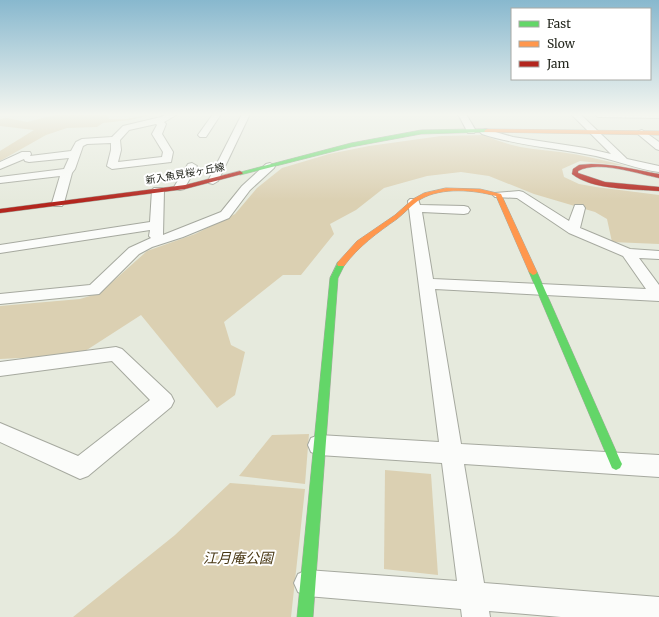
<svg xmlns="http://www.w3.org/2000/svg" width="659" height="617" viewBox="0 0 659 617" font-family="Merriweather,'Noto Sans JP',serif">
<rect width="100%" height="100%" fill="#e6eadd"/>
<g fill="#dbd0b2">
<path d="M59,114H107L109,119C117,119 124,120 132,118C139,117 146,114 154,114L130,120L103,123L97,127L67,128L46,135L0,161V151L34,130L0,126V119L7,118L27,122Z"/>
<path d="M485,135C508,147 533,149 560,152C582,155 604,160 626,166L580,161L562,169L564,177L579,184L596,187L659,195V244L612,242L607,219L595,212L534,194L489,176L461,172L427,176L384,188L356,210L330,224L334,234L301,275H283L224,322L231,345L245,352L235,395L217,408L141,315L79,355L0,359V306L80,299L100,293L147,251L195,234L235,214L257,188L282,168L329,154L369,146L441,136Z"/>
<path d="M309,434L305,484L239,476L272,435Z"/>
<path d="M385,470L431,474L438,575L384,569Z"/>
<path d="M230,483L305,489L291,617H73L175,535Z"/>
</g>
<g fill="none" stroke-linecap="round" stroke-linejoin="round">
<defs>
<g id="street">
<path d="M167,114H178L164,122L166,124L162,134L173,152L171,162L112,169L107,166L111,150V143L87,144L83,146L75,169L72,173L64,203L62,206H54L52,203L60,176L0,183V177L64,169L69,158L29,162L25,161L24,159L0,169V162L22,152H30L31,154L30,156L71,151L76,142L82,139L112,137L123,126L161,117ZM156,124L157,125L152,134L163,152L162,157L118,162L121,150L120,140L129,130Z"/>
<path d="M213,114H221L206,137H200L198,135Z"/>
<path d="M242,114H250L218,181L213,184L209,183L208,181Z"/>
<path d="M458,114H466L476,131L474,133H468Z"/>
<path d="M571,114H580L627,159L659,166V172C637,169 618,161 596,156C558,148 519,146 482,134L480,132L485,129L513,137L585,148L611,154Z"/>
<path d="M594,114H659V118L598,117Z"/>
<path d="M642,130L659,142V150L656,149L639,135L637,133L639,131Z"/>
<path d="M192,163L197,166L184,189L180,190L176,189L174,187L188,164Z"/>
<path d="M270,163L275,166L274,168L250,190L229,218L183,237L152,247L139,254L99,294L0,304V294L90,285L129,248L151,238L149,236L150,230L0,253V245L150,222L152,190L154,188H162L164,190L163,235L221,212L242,186L266,164Z"/>
<path d="M519,191L523,192L569,221L575,205H583L585,208L580,228L630,249L659,251V259L639,258L659,285V301L435,289L461,444L659,455V477L464,464L484,583L659,597V617H561L489,611L490,617H462L461,609L307,596L298,592L294,583L298,574L307,570L457,581L442,463L319,455L311,452L308,445L311,438L319,435L439,442L408,201L410,199H418L420,205L464,206L468,207L470,210L468,213L464,214L422,212L433,279L646,289L623,256L569,233L517,198L495,197L493,195L495,193Z"/>
<path d="M116,347L122,349L171,395L174,401L171,407L88,476L80,479L0,442V423L78,456L150,400L112,361L0,376V362Z"/>
</g>
<g id="fast">
<path d="M487,129L490,131L489,132L421,134L351,147L240,175L237,173L351,143L421,130Z"/>
<path d="M338,262H344L345,264L338,278L313,617H297L330,278Z"/>
<path d="M533,269L537,272L620,460L622,464L620,468L616,470L612,468L529,272Z"/>
</g>
<g id="slow">
<path d="M487,129L659,131V135L485,132L484,131Z"/>
<path d="M446,188L480,189L501,194L537,272L536,274L533,275L529,272L496,196C474,190 442,187 421,199C412,204 405,213 397,219C377,233 359,246 344,266H338L337,264L338,262L357,241L395,215L413,199L424,193Z"/>
</g>
<g id="jam">
<path d="M591,164C614,164 636,170 659,174V178C638,174 598,160 578,171V173L605,182L659,187V191C634,189 592,190 572,174L573,169L579,165Z"/>
<path d="M240,171L243,173L242,174L185,189L0,213V209L185,185Z"/>
</g>
</defs>
<use href="#street" stroke="#a6a99f" stroke-width="2"/>
<use href="#fast" stroke="#a6a99f" stroke-width="1"/>
<use href="#slow" stroke="#a6a99f" stroke-width="1"/>
<use href="#jam" stroke="#a6a99f" stroke-width="1"/>
<use href="#street" fill="#fbfcfa" fill-rule="evenodd"/>
<use href="#fast" fill="#63d668" fill-rule="evenodd"/>
<use href="#slow" fill="#ff974d" fill-rule="evenodd"/>
<use href="#jam" fill="#b3261e" fill-rule="evenodd"/>
</g>
<linearGradient id="sky" x2="0" y2="1"><stop stop-color="#88b8ce"/><stop offset="0.57" stop-color="#f4f6f0"/><stop offset="1" stop-color="#f4f6f0" stop-opacity="0"/></linearGradient>
<rect width="659" height="201" fill="url(#sky)"/>
<g text-anchor="middle" stroke-width="4" stroke-linejoin="round" paint-order="stroke">
<g font-size="10" fill="#25281f" stroke="#fff">
<text transform="translate(185 173) rotate(-10)" y="4">新入魚見桜ヶ丘線</text>
</g>
<g font-size="14" font-style="italic" fill="#463510" stroke="#fff">
<text x="238" y="563">江月庵公園</text>
</g>
</g>
<rect x="511" y="8" width="140" height="72" fill="#ffffff" stroke="#a8a9a5"/>
<rect x="519" y="21" width="20" height="6" fill="#63d668" stroke="#a8a9a5"/>
<text x="547" y="28" font-size="12" fill="#25281f">Fast</text>
<rect x="519" y="41" width="20" height="6" fill="#ff974d" stroke="#a8a9a5"/>
<text x="547" y="48" font-size="12" fill="#25281f">Slow</text>
<rect x="519" y="61" width="20" height="6" fill="#b3261e" stroke="#a8a9a5"/>
<text x="547" y="68" font-size="12" fill="#25281f">Jam</text>
</svg>
